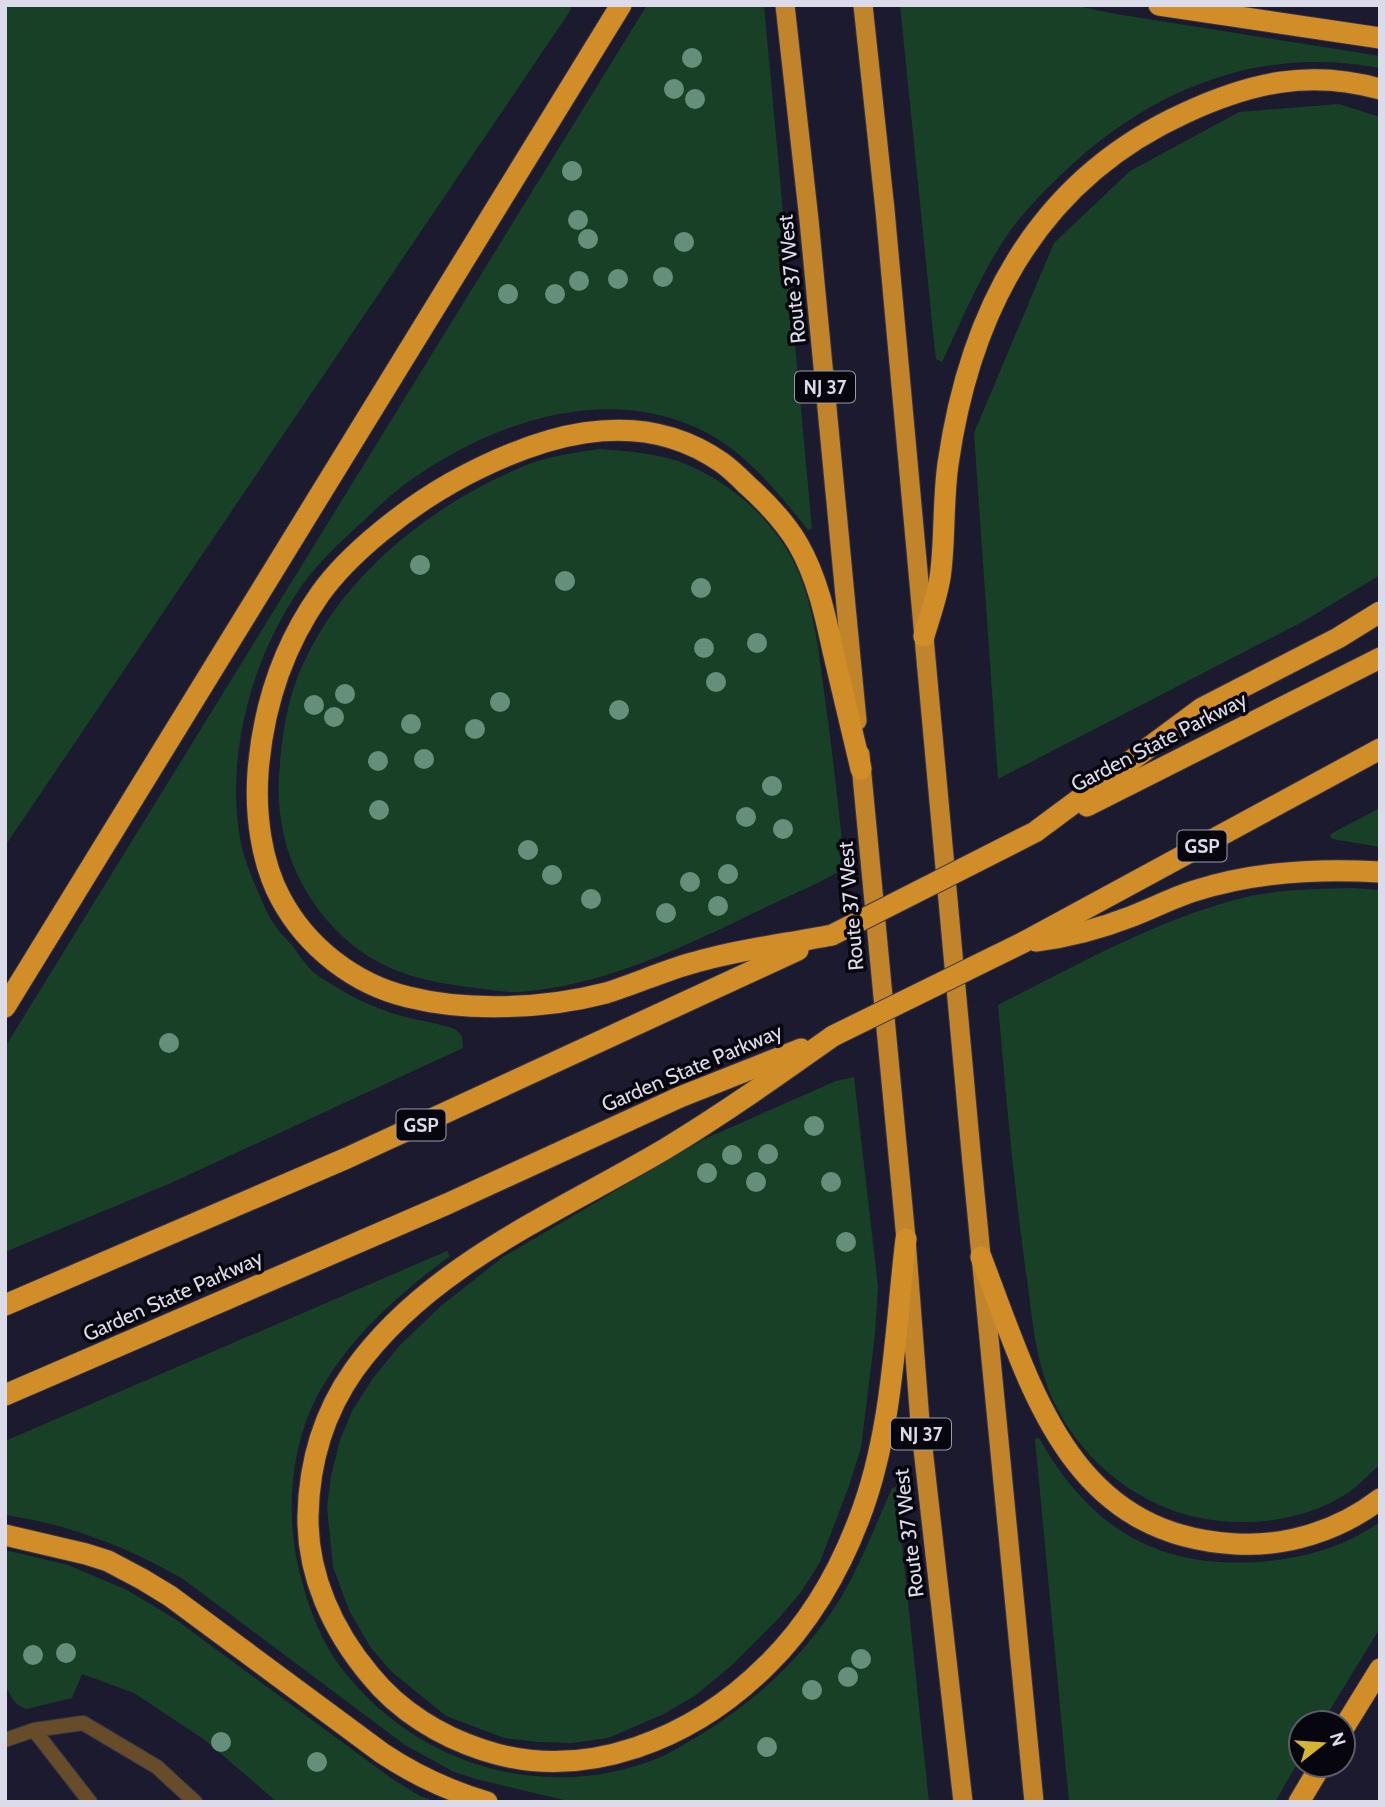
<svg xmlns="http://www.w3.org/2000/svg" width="1385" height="1807" viewBox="0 0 1385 1807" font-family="Cabin,sans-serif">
<rect width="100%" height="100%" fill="#1b1a2e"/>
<g fill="#174027">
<path d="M5,5H572L570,11L5,846Z"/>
<path d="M647,5H764L812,529L808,530C776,490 743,448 695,427C596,383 481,427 400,488C386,499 373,512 360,524C340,542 319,562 303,584C252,656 224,757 241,844C245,861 252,878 259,894C263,903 267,913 272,921C277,929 284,937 291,944C298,953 305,964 313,972C319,977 327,981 333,985C351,997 371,1006 392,1013C413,1020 435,1022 455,1029L462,1036L463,1048L171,1183L5,1252V1047Z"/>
<path d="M900,5H1074L1110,13L1380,56V68C1260,45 1152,89 1065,171C1042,193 1018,217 1002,243C978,280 961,322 942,362L936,359L934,342Z"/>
<path d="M1339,104L1380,117V575L1304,621L998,779L974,433L1054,243L1130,171L1239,112Z"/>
<path d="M599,449C626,451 652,453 678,461C732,480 785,529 803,584C816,621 820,660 825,699C833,755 839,812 845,868L818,883C721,926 626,984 518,992C504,993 490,989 476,988C421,981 378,972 337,931C292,885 273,826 280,763C282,738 286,711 294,687C329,585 427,506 524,466C548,456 574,453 599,449Z"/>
<path d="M1380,808V847L1332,839L1330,835L1336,831Z"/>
<path d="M1352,888L1380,890V1465C1369,1474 1359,1485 1348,1493C1306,1520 1253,1527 1205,1519C1142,1508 1086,1465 1057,1408C1036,1368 1033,1323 1027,1280C1014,1188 1006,1097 998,1005C1075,966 1151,923 1234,900C1273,889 1313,889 1352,888Z"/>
<path d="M854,1077L878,1287L875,1334L861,1448L849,1486L820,1562L801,1592L779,1618L731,1666L696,1695L664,1714L608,1738L572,1743L538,1742L504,1738L446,1716L392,1672L371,1648L349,1610L333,1567L327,1507L331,1476L340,1440L352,1411L373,1378L400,1345L442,1305L503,1257L702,1140L836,1081Z"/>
<path d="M447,1251L450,1256C399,1294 354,1333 321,1389C292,1439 285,1509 298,1565C306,1601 320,1641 343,1670C418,1767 549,1805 663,1756C677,1749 691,1740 705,1732C752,1702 786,1672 821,1627C853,1586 871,1535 892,1488L896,1487L929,1802H572L476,1779L454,1772L405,1745L183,1579C127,1547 69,1524 5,1515V1441Z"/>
<path d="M1039,1438C1092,1532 1162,1571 1269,1561C1308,1557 1348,1545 1380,1522V1628L1322,1723H1301V1757L1275,1802H1069L1035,1439Z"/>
<path d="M5,1550L68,1565L127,1590L175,1619L391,1778L420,1796L437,1802H277L205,1740L134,1693L82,1674L72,1698L27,1709C13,1705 10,1695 5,1683Z"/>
</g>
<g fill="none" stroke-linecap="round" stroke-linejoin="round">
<defs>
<g id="service">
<path d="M34,1730L90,1802"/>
<path d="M5,1740L34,1730L83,1723L157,1767L195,1802"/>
</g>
<g id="trunk">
<path d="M785,5L809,220L857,721"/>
<path d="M863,5L885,210L972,1163L1034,1802"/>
<path d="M860,754L906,1239L920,1422L963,1802"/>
</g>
<g id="motorway">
<path d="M1159,5L1380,38"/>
<path d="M924,636C930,615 939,592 941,570C945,535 943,499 948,464C970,310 1038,180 1185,113C1250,83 1309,69 1380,89"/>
<path d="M1087,806L1380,658"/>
<path d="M1035,832L1202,708L1338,638L1380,612"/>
<path d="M832,935C787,944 740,949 696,962C665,970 636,984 606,993C545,1009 468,1012 408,997C354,984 307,947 281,899C261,862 255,814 258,772C263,708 282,648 320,594C350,552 407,508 451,483C534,437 635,402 721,462C731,469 739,477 747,485C766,502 785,522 798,544C817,577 825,614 833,651C842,690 852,730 861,769"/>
<path d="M1036,941C1069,937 1099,929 1130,917C1151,909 1172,898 1194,891C1254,872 1317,868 1380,872"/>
<path d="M1024,942L1380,749"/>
<path d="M5,1007L621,5"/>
<path d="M833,1036C778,1075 723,1114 665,1149C557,1213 429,1265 354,1370C323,1414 309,1463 308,1516C307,1575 333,1631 370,1675C399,1711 440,1736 483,1750C585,1784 694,1738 767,1665C808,1625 839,1572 859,1519C893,1432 895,1330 906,1239"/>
<path d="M981,1257C1032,1390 1069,1535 1236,1544C1287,1547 1340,1530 1380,1499"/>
<path d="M5,1305L347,1158L798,950"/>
<path d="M5,1395L447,1204L680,1097L801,1049"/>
<path d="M5,1535L86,1554L108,1561L142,1579L170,1596L382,1753C415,1775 449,1791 487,1802"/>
<path d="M1343,1729L1380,1669"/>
<path d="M1299,1802L1321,1765"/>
</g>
</defs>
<use href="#service" stroke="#363548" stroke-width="16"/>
<use href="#trunk" stroke="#363548" stroke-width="21"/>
<use href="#motorway" stroke="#363548" stroke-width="23"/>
<use href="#service" stroke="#674c2a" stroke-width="14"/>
<use href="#trunk" stroke="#c2842a" stroke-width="19"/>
<use href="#motorway" stroke="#d18d28" stroke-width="21"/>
<defs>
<g id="motorway-bridge">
<path d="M832,935L1035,832"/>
<path d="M833,1036L1024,942"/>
</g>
</defs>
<use href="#motorway-bridge" stroke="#363548" stroke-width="23" stroke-linecap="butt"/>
<use href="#motorway-bridge" stroke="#d18d28" stroke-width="21"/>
</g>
<g fill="#658f7a">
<circle cx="692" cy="58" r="10"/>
<circle cx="674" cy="89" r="10"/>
<circle cx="695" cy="99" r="10"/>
<circle cx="572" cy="171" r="10"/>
<circle cx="578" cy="220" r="10"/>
<circle cx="588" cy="239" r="10"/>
<circle cx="684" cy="242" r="10"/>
<circle cx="663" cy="277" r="10"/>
<circle cx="618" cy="279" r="10"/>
<circle cx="579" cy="281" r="10"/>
<circle cx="508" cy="294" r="10"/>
<circle cx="555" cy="294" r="10"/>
<circle cx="420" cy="565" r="10"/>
<circle cx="565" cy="581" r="10"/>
<circle cx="701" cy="588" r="10"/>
<circle cx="757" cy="643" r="10"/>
<circle cx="704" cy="648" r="10"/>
<circle cx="716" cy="682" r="10"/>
<circle cx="345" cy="694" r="10"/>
<circle cx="500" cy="702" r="10"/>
<circle cx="314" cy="705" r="10"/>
<circle cx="619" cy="710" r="10"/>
<circle cx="334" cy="717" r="10"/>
<circle cx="411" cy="724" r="10"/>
<circle cx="475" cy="729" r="10"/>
<circle cx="424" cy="759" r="10"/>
<circle cx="378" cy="761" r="10"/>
<circle cx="772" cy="786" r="10"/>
<circle cx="379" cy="810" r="10"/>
<circle cx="746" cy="817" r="10"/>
<circle cx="783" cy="829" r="10"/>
<circle cx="528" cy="850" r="10"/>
<circle cx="728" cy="874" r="10"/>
<circle cx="552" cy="875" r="10"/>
<circle cx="690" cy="882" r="10"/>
<circle cx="591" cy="899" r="10"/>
<circle cx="718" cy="906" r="10"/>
<circle cx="666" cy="913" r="10"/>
<circle cx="169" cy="1043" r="10"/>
<circle cx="814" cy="1126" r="10"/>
<circle cx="768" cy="1154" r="10"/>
<circle cx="732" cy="1155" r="10"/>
<circle cx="707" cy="1173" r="10"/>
<circle cx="756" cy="1182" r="10"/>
<circle cx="831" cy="1182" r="10"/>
<circle cx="846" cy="1242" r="10"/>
<circle cx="66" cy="1653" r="10"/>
<circle cx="33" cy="1655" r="10"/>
<circle cx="861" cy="1659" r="10"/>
<circle cx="848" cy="1677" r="10"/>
<circle cx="812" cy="1690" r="10"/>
<circle cx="221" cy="1742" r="10"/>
<circle cx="767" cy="1747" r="10"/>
<circle cx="317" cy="1762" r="10"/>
</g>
<g text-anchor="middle" stroke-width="7" stroke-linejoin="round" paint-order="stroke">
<g fill="#07060e" stroke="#9b9ba7" stroke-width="2">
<rect x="795" y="371.5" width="60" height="31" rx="5"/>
<rect x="1177.5" y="830.5" width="49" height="31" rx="5"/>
<rect x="396.5" y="1109.5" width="49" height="31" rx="5"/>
<rect x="891" y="1418.5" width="60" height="31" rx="5"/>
</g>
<g font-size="19" font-weight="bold" fill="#dbdbe9">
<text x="825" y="394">NJ 37</text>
<text x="1202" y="853">GSP</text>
<text x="421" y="1132">GSP</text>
<text x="921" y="1441">NJ 37</text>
</g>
<g font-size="21" fill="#dbdbe9" stroke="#07060e">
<text transform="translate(792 279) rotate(-96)" y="7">Route 37 West</text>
<text transform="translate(1159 742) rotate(-27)" y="7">Garden State Parkway</text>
<text transform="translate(851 906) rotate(-95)" y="7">Route 37 West</text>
<text transform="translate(692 1068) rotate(-23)" y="7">Garden State Parkway</text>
<text transform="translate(173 1296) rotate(-24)" y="7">Garden State Parkway</text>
<text transform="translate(909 1533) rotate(-97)" y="7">Route 37 West</text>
</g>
</g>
<rect width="1385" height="1807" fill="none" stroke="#dbdbe9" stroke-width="14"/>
<g transform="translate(1322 1744) rotate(73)"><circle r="33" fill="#07060e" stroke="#5c5b66" stroke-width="2"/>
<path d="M0-5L12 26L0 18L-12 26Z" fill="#d5b535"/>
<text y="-10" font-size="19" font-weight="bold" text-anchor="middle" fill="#dbdbe9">N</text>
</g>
</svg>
